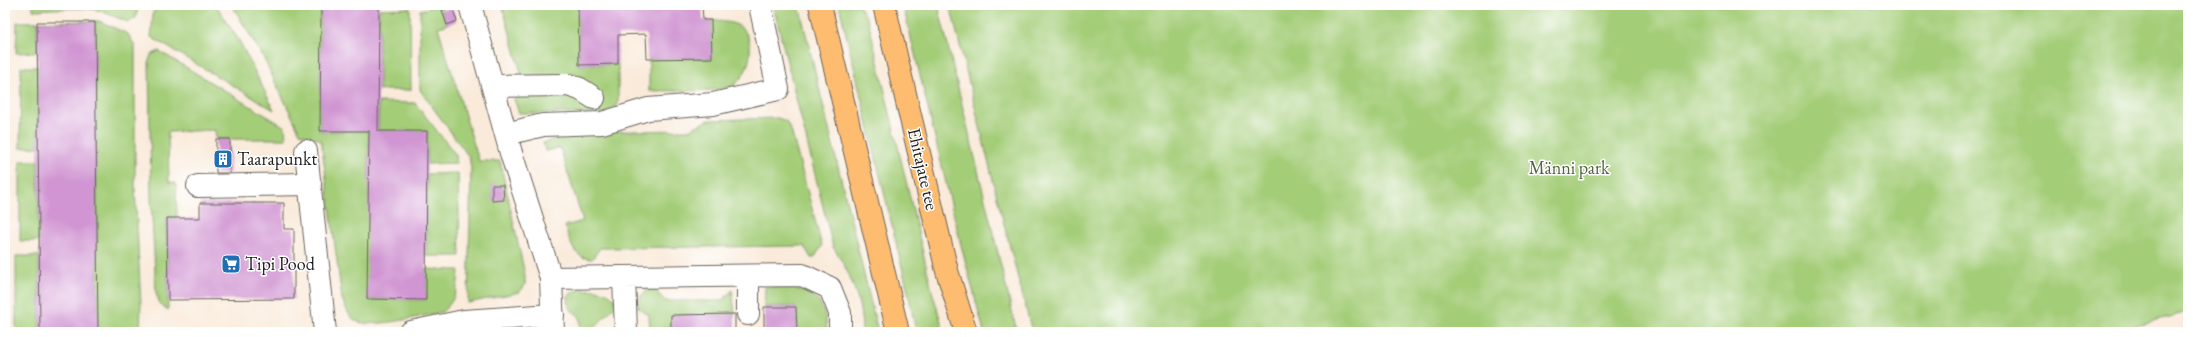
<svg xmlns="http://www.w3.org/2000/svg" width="2193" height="337" viewBox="0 0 2193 337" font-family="'EB Garamond',serif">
<rect width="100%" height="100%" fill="#fff"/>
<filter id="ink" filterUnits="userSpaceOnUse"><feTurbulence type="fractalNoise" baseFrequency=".025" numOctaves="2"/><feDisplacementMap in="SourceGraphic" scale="8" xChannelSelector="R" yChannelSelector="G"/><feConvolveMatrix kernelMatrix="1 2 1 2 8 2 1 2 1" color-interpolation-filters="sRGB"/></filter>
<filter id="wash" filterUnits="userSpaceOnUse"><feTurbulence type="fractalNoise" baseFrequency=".012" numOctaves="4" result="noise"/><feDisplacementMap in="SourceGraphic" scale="16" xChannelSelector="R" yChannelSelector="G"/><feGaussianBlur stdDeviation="0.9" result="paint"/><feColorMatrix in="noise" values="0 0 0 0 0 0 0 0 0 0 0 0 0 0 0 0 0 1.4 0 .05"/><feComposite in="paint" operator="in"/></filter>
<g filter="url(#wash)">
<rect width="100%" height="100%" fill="#f9ead9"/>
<g fill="#a4cd78" stroke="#60744a">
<path d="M33,5H139L135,19L128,22L98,10L81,8L33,10Z"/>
<path d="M154,5H216L240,42L274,110L151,37Z"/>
<path d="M232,5H321L320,131H369L368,299L426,300V269L459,270C458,288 456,300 442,312C425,315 363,332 352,318C347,313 345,305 342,299L321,140L300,133L263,57Z"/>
<path d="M440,5L447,25L438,27L479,161H500L525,275V285L520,292L468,303L471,168L469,157L420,90V10Z"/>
<path d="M502,5H578L579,65L618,64V105L605,114L519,113L514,99L522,94L599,91L578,76H522Z"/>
<path d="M773,5H799L878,332H862C862,301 850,272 833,247Z"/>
<path d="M839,5H859L868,20L932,291L944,332H916L908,292Z"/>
<path d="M903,5H938L1017,332H984L961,245Z"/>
<path d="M950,5H2188V312L2109,332H1032L996,193Z"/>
<path d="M410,8L411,90H379V9Z"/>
<path d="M711,20C721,22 735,21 743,29C757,44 749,77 732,86C719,93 666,90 649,91V59L711,58Z"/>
<path d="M99,21L128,34L135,46V187L141,304L140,332H98L95,22H37V52L16,53L17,22Z"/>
<path d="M159,51L285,127L286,139H216L215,130L168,132L169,182L176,183L177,218H167L168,310L160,304L156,293L151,197L149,60L151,55Z"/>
<path d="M21,67H38V147L20,148Z"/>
<path d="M379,102L415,103L456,155L457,163L427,164V131H378Z"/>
<path d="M778,118L786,121L791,130L822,246L814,258H811L804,246L600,248L592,259C573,259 570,241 565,226L583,221L560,148L545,151L543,143L575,132L688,130L709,120Z"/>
<path d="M20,161H38L39,241H20Z"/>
<path d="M458,173L460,256H426L427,174Z"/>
<path d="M16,256H39L40,332H16Z"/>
<path d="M765,287C801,287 826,289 827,332H797L796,307H764Z"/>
<path d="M575,290C590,290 603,287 615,299V306L590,332H580V317L569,308L568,296Z"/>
<path d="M647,290H655L665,301H722L732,290L735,314L672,315L671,332H650L649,315L637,307L641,296Z"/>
</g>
<g id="blocks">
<g fill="#d095d2">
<path d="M321,5H379L378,131H427L426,300L367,299L369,131H320Z"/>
<path d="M578,5H702L703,20H711L712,58L647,59L646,34L618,35V64L579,65Z"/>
<path d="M452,7L457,21L447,25L442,10Z"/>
<path d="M37,22H95L98,332H40Z"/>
<rect x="216" y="139" width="14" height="34"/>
<path d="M492,185H503L504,200L492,201Z"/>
<path d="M200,203H284V229H294V299L168,300L167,218H200Z"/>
<path d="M764,307H796L797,332H764Z"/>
<path d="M735,314V332H671V315Z"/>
</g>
</g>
</g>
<g filter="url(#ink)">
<use href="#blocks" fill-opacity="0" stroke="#69645e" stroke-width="1"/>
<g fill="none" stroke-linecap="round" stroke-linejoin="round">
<defs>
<g id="minor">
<path d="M470,5L511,153L551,278L553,332"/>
<path d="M493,86L568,85L580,89L594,98"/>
<path d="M506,134L543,125L602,123L648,109L713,104L778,89L760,5"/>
<path d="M306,151L325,332"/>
<path d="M198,186L310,184"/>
<path d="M748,276V314"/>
<path d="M551,278L624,277"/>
<path d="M411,332L464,321L553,315"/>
<path d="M626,332L624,277L802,275L830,288L840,313V332"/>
</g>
<g id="major">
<path d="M820,5L898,332"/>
<path d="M884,5L947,271L966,332"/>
</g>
</defs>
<use href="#minor" stroke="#69645e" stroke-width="24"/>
<use href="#major" stroke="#69645e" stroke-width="24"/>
<use href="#minor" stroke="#fff" stroke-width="22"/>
<use href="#major" stroke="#fdbc70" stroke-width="22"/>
</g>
</g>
<defs>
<symbol id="building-square" viewBox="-11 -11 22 22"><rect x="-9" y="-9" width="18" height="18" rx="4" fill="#1f6fb2" stroke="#fff"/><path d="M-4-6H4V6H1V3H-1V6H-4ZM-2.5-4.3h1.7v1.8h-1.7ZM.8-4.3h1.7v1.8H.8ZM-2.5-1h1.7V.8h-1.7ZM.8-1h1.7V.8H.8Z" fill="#fff"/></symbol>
<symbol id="supermarket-square" viewBox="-11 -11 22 22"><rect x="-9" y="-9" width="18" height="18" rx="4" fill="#1f6fb2" stroke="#fff"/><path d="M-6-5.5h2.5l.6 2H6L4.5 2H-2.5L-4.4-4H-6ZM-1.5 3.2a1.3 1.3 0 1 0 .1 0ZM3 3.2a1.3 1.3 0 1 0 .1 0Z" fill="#fff"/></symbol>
</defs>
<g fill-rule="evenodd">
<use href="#building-square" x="212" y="148" width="22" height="22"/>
<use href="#supermarket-square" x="220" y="253" width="22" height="22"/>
</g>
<g text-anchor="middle" stroke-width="3" stroke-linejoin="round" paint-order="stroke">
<g font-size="18" fill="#1c1c1c" stroke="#fff" text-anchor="start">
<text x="237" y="165">Taarapunkt</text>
<text x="245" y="270">Tipi Pood</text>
</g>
<g font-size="18" fill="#526341" stroke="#fff">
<text x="1569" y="174">Männi park</text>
</g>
<g font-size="18" fill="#1c1c1c" stroke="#fff">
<text transform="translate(923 169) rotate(77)" y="6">Ehitajate tee</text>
</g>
</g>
<rect width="2193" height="337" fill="none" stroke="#fff" stroke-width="20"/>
</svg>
